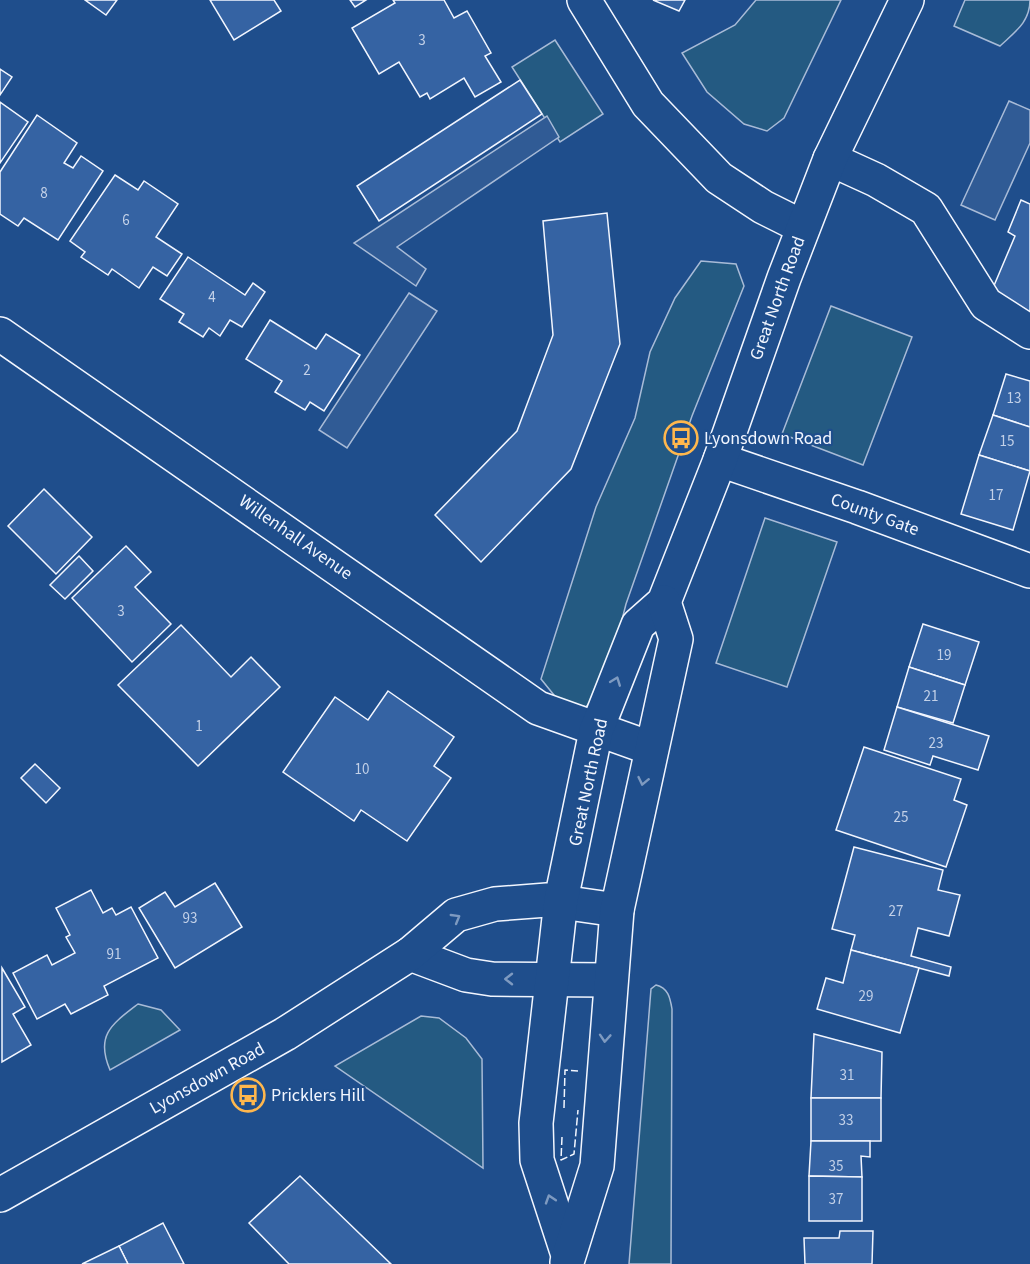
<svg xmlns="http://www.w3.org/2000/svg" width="1030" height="1264" viewBox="0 0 1030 1264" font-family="'Source Sans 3',sans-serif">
<rect width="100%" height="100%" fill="#1f4e8c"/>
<g fill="#245a82" stroke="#a8bbd7" stroke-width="1.5">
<path d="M756,0H841L784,118L767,131L744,124L707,92L682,53L735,25Z"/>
<path d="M965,0H1030C1030,22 1015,32 1000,46L954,26Z"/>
<path d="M555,40L603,114L560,142L512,67Z"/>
<path d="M701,261L736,264L744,286L692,416L626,604L606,682L586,707L558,700L541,679L596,507L635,418L650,352L675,298Z"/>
<path d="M831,306L912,337L863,465L782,434Z"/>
<path d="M765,518L837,542L787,687L716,663Z"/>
<path d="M656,985C668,988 670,997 672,1009L671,1264H629L651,989Z"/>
<path d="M138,1004L161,1010L180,1030L110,1070C95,1035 112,1024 138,1004Z"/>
<path d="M421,1016L439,1018L466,1038L482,1059L483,1168L335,1066Z"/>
</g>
<g fill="#305b95" stroke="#a8bbd7" stroke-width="1.5">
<path d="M1009,101L1030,110V143L995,220L961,205Z"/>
<path d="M547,116L559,137L397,247L426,269L416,286L354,243Z"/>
<path d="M409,293L437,311L347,448L319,430Z"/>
</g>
<g fill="#3563a3" stroke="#f2f6ff" stroke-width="1.5">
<path d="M85,0H117L106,15Z"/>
<path d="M210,0H274L281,11L234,40Z"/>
<path d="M350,0H366L355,7Z"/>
<path d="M393,0H444L454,18L467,11L491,53L485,56L501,82L475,97L464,78L430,99L427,93L420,97L399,62L379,74L352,28L395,3Z"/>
<path d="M653,0H685L679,11Z"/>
<path d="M0,69L12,77L0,95Z"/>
<path d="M520,80L542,114L379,221L357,186Z"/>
<path d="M0,102L28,122L0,163Z"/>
<path d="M37,115L77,143L64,163L73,168L81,156L103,171L58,240L24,218L18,226L0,214V172Z"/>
<path d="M115,175L138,190L144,181L178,204L156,237L182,254L167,276L153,267L139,288L112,269L108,275L81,257L85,252L70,241Z"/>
<path d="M1021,200L1030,204V312L990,295L1015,236L1008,232Z"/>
<path d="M607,213L620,344L571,469L481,562L435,515L517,431L553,335L543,221Z"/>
<path d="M188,257L245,295L253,283L265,292L242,327L230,320L220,336L209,328L203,337L179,322L184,314L160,299Z"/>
<path d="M270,320L316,349L326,334L360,355L324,411L310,402L305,410L275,392L282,381L246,359Z"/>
<path d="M1006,374L1030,381V427L993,415Z"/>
<path d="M993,415L1030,427V471L979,455Z"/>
<path d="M979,455L1030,471L1013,530L961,514Z"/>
<path d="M44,489L92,537L56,574L8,526Z"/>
<path d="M126,546L151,572L135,587L171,624L132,662L72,598Z"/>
<path d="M79,556L93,571L65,599L50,585Z"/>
<path d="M923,624L979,642L965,685L909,667Z"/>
<path d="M181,625L231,677L251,657L280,687L198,766L118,685Z"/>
<path d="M909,667L965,685L953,723L897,707Z"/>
<path d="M388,691L454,737L434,766L451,778L407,841L361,810L354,821L283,772L335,697L368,720Z"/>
<path d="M897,707L989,736L978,770L933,756L930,765L884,750Z"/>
<path d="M864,747L961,779L954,800L967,805L946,867L836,830Z"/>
<path d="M35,764L60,788L46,803L21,778Z"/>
<path d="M854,847L943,870L938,890L960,895L949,936L918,928L911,956L951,967L949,976L851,950L855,935L832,929Z"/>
<path d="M215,883L242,927L175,968L139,908L165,892L175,907Z"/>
<path d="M91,890L103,913L112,908L116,915L131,907L158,958L104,986L108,995L71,1014L65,1004L37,1019L13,973L47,955L52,965L75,953L66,937L70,935L56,908Z"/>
<path d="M851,950L919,968L900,1033L817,1009L826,978L843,983Z"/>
<path d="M2,968L25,1007L13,1014L31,1045L2,1062Z"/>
<path d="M814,1034L882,1052L881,1098H811Z"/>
<rect x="811" y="1098" width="70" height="43"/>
<path d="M811,1141H870V1157L861,1156L862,1177L809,1176Z"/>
<path d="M300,1176L391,1264H289L249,1223Z"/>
<path d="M809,1176L862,1177V1221H809Z"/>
<path d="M163,1223L184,1264H128L119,1246Z"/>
<path d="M840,1231H873L872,1264H805L804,1238H839Z"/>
<path d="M119,1246L128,1264H82Z"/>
</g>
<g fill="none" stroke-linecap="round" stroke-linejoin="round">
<defs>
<g id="street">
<path d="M584,0L648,104L719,178L763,207L803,227"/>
<path d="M830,159L876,180L926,209L986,304L1030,332"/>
<path d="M0,334L538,708L650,748"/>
<path d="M720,460L857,507L1030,571"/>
</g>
<g id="secondary">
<path d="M410,954L466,975L492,979L610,980"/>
<path d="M0,1195L285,1034L410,954L456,915L495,904L547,900L617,910"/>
</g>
<g id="primary">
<path d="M568,1255L537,1160L536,1123L561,900L596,731L638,625L664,602L720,460L784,278L830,159L907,0"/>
<path d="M567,1262L597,1166L617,910L676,639L664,602"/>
</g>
</defs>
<use href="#street" stroke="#f2f6ff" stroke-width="36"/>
<use href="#secondary" stroke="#f2f6ff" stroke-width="36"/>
<use href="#primary" stroke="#f2f6ff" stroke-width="36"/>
<use href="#street" stroke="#1f4e8c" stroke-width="33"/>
<use href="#secondary" stroke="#1f4e8c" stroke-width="33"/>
<use href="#primary" stroke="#1f4e8c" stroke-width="33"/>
<g stroke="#f2f6ff" stroke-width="1.5" stroke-dasharray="8 3" stroke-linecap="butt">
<path d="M564,1108L565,1070L578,1071"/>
<path d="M562,1137L561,1160L574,1154L578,1110"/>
</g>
</g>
<defs><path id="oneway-chevron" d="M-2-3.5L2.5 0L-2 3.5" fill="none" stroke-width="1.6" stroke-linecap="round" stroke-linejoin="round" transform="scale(1.5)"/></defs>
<g stroke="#7e9ac0">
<use href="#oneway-chevron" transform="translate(616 681) rotate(-69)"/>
<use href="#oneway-chevron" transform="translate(643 781) rotate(102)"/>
<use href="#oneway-chevron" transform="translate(456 918) rotate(-30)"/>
<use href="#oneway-chevron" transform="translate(509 979) rotate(180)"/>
<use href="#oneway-chevron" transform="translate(605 1038) rotate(94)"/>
<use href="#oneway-chevron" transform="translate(550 1199) rotate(-108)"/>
</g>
<defs>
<symbol id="bus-ring" viewBox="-11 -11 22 22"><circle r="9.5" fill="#1f4e8c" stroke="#ffb74d" stroke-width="1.5"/><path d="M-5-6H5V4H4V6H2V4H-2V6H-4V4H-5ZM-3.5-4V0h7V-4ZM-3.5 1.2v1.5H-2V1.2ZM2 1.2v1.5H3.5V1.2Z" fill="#ffb74d"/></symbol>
</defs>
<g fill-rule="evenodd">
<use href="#bus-ring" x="662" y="419" width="38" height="38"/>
<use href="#bus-ring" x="229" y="1076" width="38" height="38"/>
</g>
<g text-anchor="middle" stroke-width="4.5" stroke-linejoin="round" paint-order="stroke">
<g font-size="15" fill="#c3d1e8">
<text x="422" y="45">3</text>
<text x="44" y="198">8</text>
<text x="126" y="225">6</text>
<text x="212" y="302">4</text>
<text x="307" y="375">2</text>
<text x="1014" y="403">13</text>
<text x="1007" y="446">15</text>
<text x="996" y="500">17</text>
<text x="121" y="616">3</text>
<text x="944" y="660">19</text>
<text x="931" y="701">21</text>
<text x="199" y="731">1</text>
<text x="936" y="748">23</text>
<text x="362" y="774">10</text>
<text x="901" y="822">25</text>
<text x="896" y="916">27</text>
<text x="190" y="923">93</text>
<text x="114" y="959">91</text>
<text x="866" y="1001">29</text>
<text x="847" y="1080">31</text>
<text x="846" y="1125">33</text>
<text x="836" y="1171">35</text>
<text x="836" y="1204">37</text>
</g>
<g font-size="18" fill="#f2f6ff" stroke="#1f4e8c">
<text transform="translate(777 298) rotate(-70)" y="6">Great North Road</text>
<text transform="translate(875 514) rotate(20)" y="6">County Gate</text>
<text transform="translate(296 537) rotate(35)" y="6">Willenhall Avenue</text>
<text transform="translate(588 782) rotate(-78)" y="6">Great North Road</text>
<text transform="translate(207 1078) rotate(-29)" y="6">Lyonsdown Road</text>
</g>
<g font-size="18" fill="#f2f6ff" stroke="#1f4e8c" text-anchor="start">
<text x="704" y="444">Lyonsdown Road</text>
<text x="271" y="1101">Pricklers Hill</text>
</g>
</g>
</svg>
